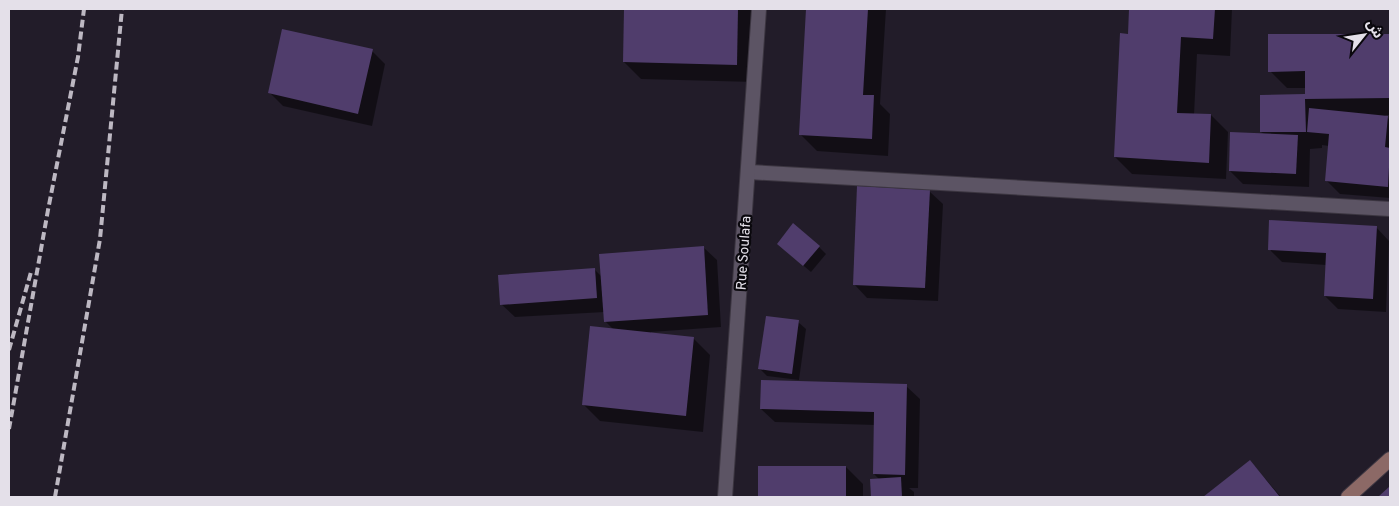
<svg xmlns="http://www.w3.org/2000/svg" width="1399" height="506" viewBox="0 0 1399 506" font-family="Overpass,'Noto Sans Arabic',sans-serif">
<rect width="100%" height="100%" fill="#221c29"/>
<g fill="#0007">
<path d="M626,9H749L755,14L754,82L641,79L624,62Z"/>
<path d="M807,9H886L880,104L890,114L888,156L817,151L800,134Z"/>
<path d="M1030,9H1096L1031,10Z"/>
<path d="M1130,9H1232L1230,56L1197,54L1194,115H1211L1228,132L1226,179L1132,174L1115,157L1129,35Z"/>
<path d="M1269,35H1390V115H1385L1390,120V198L1340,194L1326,180L1329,146L1322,145V148L1310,149L1309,187L1243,184L1230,171L1264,134L1261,132L1307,96V88H1287L1270,71Z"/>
<path d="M372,51L385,64L372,126L283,106L270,93Z"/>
<path d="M929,191L943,204L938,301L867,298L854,284Z"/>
<path d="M1376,227L1389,241L1386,312L1338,309L1325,296L1326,265L1282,262L1269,249Z"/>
<path d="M703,247L717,260L721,327L651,332V334L693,338L710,355L703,432L600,421L583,404L614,330L605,321V312L515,317L501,304L594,269L602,277Z"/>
<path d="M819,247L826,254L811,272L786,251Z"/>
<path d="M798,322L806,329L799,380L767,376L759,368Z"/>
<path d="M906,386L920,399L918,488H909L914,492V497H872L871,480H880L874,474L875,425L775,422L761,409Z"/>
<path d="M1250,461L1281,497H1205Z"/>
<path d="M759,467H846L863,484V497H759Z"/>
</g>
<g fill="#503d6c">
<path d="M624,9H738L737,65L623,62Z"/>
<path d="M806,9H868L863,95H874L872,139L799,135Z"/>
<path d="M1129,9H1215L1213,39L1181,37L1177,113L1211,114L1209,163L1114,157L1120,33L1128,34Z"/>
<path d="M282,29L373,49L358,114L268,93Z"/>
<path d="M1268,34H1390V98L1305,99L1306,132H1260V95L1305,94V71L1268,72Z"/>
<path d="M1309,108L1388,116L1385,147L1390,148L1388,187L1325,181L1329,134L1307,132Z"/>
<path d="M1230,132L1298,135L1296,174L1229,171Z"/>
<path d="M857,186L930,190L925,288L853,285Z"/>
<path d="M1269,220L1377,226L1373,299L1324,296L1326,253L1268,250Z"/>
<path d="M793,223L820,246L803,266L777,244Z"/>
<path d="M704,246L708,315L604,322L599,254Z"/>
<path d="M595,268L597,298L500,305L498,275Z"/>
<path d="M766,316L799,320L792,374L758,369Z"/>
<path d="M590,326L694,337L686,416L582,405Z"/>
<path d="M761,380L907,384L905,475L873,474L874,412L760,409Z"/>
<path d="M1250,460L1280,497H1203Z"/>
<rect x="758" y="466" width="88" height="31"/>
<path d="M901,477L902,497H871L870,479Z"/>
<path d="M1390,486V497H1378Z"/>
</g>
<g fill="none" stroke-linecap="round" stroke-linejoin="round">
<defs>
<g id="minor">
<path d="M749,172L1390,209"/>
<path d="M725,497L759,9"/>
</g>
<path id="secondary" d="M1348,497L1390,459"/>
</defs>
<use href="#minor" stroke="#3c3641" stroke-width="16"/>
<use href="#secondary" stroke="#3c3641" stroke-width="16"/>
<use href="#minor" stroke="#5c5464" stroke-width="14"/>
<use href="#secondary" stroke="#8c6966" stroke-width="14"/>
<g stroke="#bdb8c2" stroke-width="4" stroke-dasharray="8 4" stroke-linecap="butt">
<path d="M9,350L31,272"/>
<path d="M9,429L48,210L78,57L84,9"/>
<path d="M55,497L100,239L122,9"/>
</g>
</g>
<g text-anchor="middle" stroke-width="4.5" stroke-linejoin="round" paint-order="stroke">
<g font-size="14" fill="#e4e0e9" stroke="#0a080d">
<text transform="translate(743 253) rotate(-86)" y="5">Rue Soulafa</text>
</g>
</g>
<rect width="1399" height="506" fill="none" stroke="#e4e0e9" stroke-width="20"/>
<g transform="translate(1364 35) rotate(60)" stroke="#0a080d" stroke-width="4" paint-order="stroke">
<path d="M0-4L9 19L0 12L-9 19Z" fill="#e4e0e9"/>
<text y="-8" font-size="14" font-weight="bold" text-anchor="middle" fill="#e4e0e9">ش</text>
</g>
</svg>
